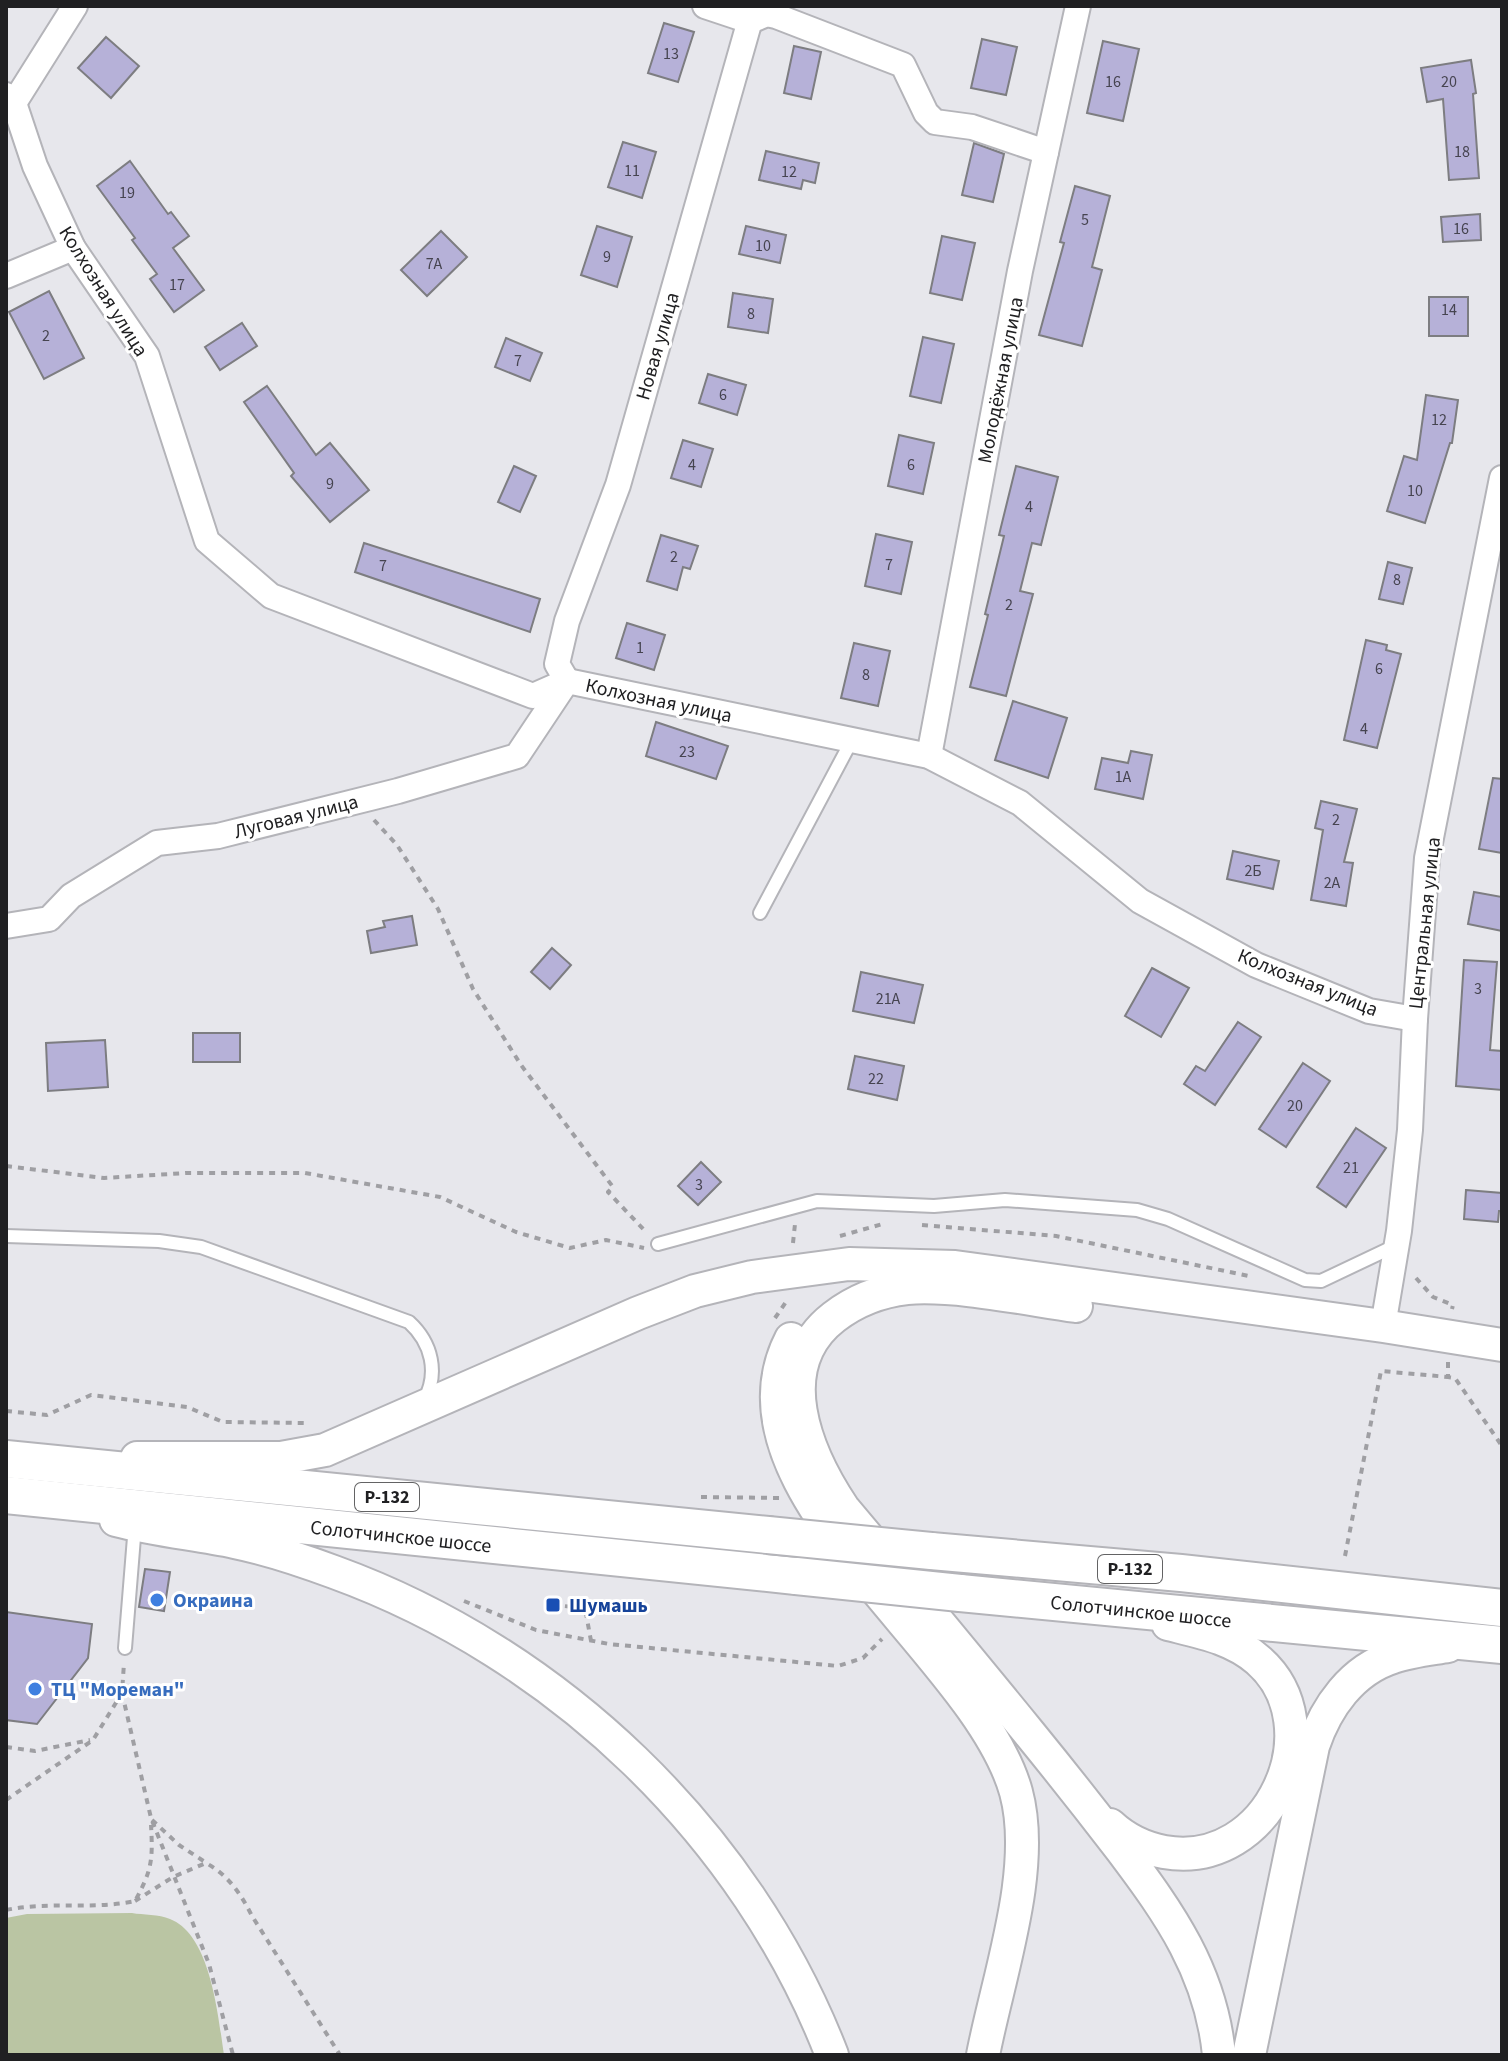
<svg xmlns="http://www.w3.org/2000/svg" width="1508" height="2061" viewBox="0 0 1508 2061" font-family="'Source Sans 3',sans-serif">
<rect width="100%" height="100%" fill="#e7e7ec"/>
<path fill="#bac5a3" d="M132,1913C143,1915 159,1914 170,1919C211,1935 218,2016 224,2055H6V1918L27,1914Z"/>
<g fill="#b6b1d8" stroke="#7d7d81" stroke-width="2">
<path d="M664,23L694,32L678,82L648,73Z"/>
<path d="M106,37L139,66L111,98L78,68Z"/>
<path d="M982,39L1017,47L1006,95L971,88Z"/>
<path d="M1103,41L1139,49L1123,121L1087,113Z"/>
<path d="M794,46L821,52L811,99L784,93Z"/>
<path d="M1471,60L1476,93L1473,94L1479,178L1449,180L1443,99L1427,102L1421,68Z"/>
<path d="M623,142L656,152L642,198L608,187Z"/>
<path d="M974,143L1004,154L993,202L962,195Z"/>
<path d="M766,151L819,163L815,183L803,180L801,189L759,180Z"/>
<path d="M130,161L168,214L171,212L189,236L173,248L204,290L174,312L150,279L157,274L132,240L135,238L97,186Z"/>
<path d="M1075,186L1110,196L1092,267L1102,270L1082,346L1039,335L1064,243L1060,242Z"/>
<path d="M1480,214L1481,240L1443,242L1441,217Z"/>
<path d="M597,226L632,237L617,287L581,275Z"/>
<path d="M746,226L786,235L780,263L739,254Z"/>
<path d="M441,231L467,257L427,296L401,270Z"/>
<path d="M942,236L975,243L962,300L930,293Z"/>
<path d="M49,291L84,358L44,379L9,312Z"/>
<path d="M733,293L773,299L768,333L728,327Z"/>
<rect x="1429" y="297" width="39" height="39"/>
<path d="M242,323L257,346L220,370L205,347Z"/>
<path d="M923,337L954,344L941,403L910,396Z"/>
<path d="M506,338L542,353L530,381L495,367Z"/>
<path d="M708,374L746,385L737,415L699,403Z"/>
<path d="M267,386L316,455L330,443L369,490L330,522L291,476L294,473L244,402Z"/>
<path d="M1426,395L1458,400L1452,443H1450L1425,523L1387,511L1404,456L1417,460Z"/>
<path d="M899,435L934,443L923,494L888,486Z"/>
<path d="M683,440L713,449L701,487L671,478Z"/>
<path d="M514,466L536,476L520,512L498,502Z"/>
<path d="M1016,466L1058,477L1041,545L1032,543L1020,591L1033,594L1006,696L970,687L988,615L985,614L1004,536L999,535Z"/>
<path d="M876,534L912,542L901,594L865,586Z"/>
<path d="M661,535L698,546L690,569L683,567L677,590L647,581Z"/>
<path d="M364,543L540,599L530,632L355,572Z"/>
<path d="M1388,562L1412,568L1403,604L1379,599Z"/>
<path d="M627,623L665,635L654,670L616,658Z"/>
<path d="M1366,640L1387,645L1386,650L1401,654L1377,748L1344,740Z"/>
<path d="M854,643L890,651L878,706L841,698Z"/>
<path d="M1013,701L1067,718L1048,778L995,760Z"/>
<path d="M656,722L728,746L716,779L646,756Z"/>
<path d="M1131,751L1152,755L1143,799L1095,789L1102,758L1128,763Z"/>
<path d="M1493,778L1502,779V853L1479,849Z"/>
<path d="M1321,801L1357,809L1344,862L1353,863L1346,906L1311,900L1323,830L1315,828Z"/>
<path d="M1233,851L1279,861L1273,889L1227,879Z"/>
<path d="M1474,892L1502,897V931L1468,924Z"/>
<path d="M412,916L417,945L371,953L367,931L385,927L383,921Z"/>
<path d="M552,948L571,965L550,989L531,972Z"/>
<path d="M1464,960L1497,962L1490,1050L1502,1051V1090L1456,1086Z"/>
<path d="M1152,968L1189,988L1161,1037L1125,1016Z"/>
<path d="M861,972L923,985L914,1023L853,1011Z"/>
<path d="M1238,1022L1261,1037L1215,1105L1184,1084L1196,1066L1205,1071Z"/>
<rect x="193" y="1033" width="47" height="29"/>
<path d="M105,1040L108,1087L48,1091L46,1043Z"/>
<path d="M855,1056L904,1066L897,1100L848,1089Z"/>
<path d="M1303,1063L1330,1081L1286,1147L1259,1129Z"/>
<path d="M1356,1128L1386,1148L1346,1207L1317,1187Z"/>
<path d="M701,1162L721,1182L698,1205L678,1186Z"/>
<path d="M1466,1190L1502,1193V1211H1499L1498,1222L1464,1219Z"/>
<path d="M145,1569L170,1572L164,1611L139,1607Z"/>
<path d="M6,1612L92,1624L88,1658L37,1724L6,1720Z"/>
</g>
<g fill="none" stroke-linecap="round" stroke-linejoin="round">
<defs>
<g id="service">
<path d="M760,913L852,740"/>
<path d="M6,1236L159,1241L201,1247L409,1322C432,1343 439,1373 424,1401"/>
<path d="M658,1244L817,1201L934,1206L1005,1200L1137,1210L1168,1219L1305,1280L1321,1281L1397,1245"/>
<path d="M125,1648L135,1525"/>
</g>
<g id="minor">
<path d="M705,6L750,21L767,14L776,16L903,65L926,113L935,122L972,127L1046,152"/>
<path d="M6,95L14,103L35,166L73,248L147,356L207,541L271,596L533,696L567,681L929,756L1020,803L1140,901L1256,965L1369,1011L1415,1019"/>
<path d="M14,103L75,6"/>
<path d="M6,276L73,248"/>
<path d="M929,756L1020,271L1078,6"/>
<path d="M6,926L49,919L71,896L157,843L218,836L398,791L517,756L567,681L557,664L567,621L618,485L754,6"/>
<path d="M1383,1326L1399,1231L1410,1130L1415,1019L1427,858L1502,478"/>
</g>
<g id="secondary">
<path d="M1076,1306C1026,1299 956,1284 907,1288C880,1291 856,1300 834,1317C769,1367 807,1454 843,1508C906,1583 968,1658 1030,1734C1061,1772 1091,1810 1121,1849C1170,1914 1211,1972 1219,2055"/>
<path d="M791,1339C713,1490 977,1651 1016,1792C1037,1869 998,1977 983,2055"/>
<path d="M137,1458H281L325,1450L638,1313L695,1291L752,1277L849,1264L955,1267L1383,1326L1502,1345"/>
<path d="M116,1520C155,1530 196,1534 235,1542C269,1549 302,1560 334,1572C557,1653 746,1833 832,2055"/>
<path d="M1110,1825C1126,1840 1143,1848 1164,1852C1270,1871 1334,1726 1258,1660C1233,1638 1200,1632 1168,1624"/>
<path d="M1249,2055L1313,1746C1326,1707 1352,1670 1393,1657C1410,1651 1430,1649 1448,1646"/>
</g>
<g id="primary">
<path d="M6,1459L768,1535"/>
<path d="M6,1495L796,1576"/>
<path d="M931,1551L1181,1573L1502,1608"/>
<path d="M960,1593L1502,1645"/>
</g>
</defs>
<use href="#service" stroke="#b4b4b9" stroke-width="16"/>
<use href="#minor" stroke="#b4b4b9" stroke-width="28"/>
<use href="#secondary" stroke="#b4b4b9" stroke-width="36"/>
<use href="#primary" stroke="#b4b4b9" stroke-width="40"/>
<g stroke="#9f9fa3" stroke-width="4" stroke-dasharray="6 6" stroke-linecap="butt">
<path d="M374,820L397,845L438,909L473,989L521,1065L613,1187L608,1192L647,1233"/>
<path d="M6,1166L104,1178L186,1173H305L440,1197L516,1232L570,1248L606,1240L644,1248"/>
<path d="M922,1225L1056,1236L1249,1276"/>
<path d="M840,1236L886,1223"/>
<path d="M793,1243L795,1224"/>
<path d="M1416,1278L1433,1297L1453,1305L1452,1309"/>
<path d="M775,1318L788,1299"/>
<path d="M1448,1362V1377L1455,1378L1502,1446"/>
<path d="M6,1411L47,1415L91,1395L187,1407L223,1422L307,1423"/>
<path d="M701,1497L781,1498"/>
<path d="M1345,1556L1381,1371L1448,1377"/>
<path d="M464,1601L536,1630L609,1644L838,1666L863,1658L882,1639"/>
<path d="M553,1605L585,1608L591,1641"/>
<path d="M122,1693L151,1818L209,1964L233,2055"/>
<path d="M6,1747L35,1751L90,1740"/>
<path d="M6,1800L93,1740L122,1693L124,1663"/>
<path d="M152,1820L179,1845L205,1862"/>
<path d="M135,1901L173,1877L206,1863C228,1875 241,1894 252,1916L340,2055"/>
<path d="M6,1910C49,1901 92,1910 135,1901C152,1870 153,1860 151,1825"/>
</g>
<use href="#service" stroke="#fff" stroke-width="12"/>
<use href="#minor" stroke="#fff" stroke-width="24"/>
<use href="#secondary" stroke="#fff" stroke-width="32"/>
<use href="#primary" stroke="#fff" stroke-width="36"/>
<defs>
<g id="primary-bridge">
<path d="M768,1535L931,1551"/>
<path d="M796,1576L960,1593"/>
</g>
</defs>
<use href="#primary-bridge" stroke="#b4b4b9" stroke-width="40" stroke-linecap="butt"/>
<use href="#primary-bridge" stroke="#fff" stroke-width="36"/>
</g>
<g fill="#3f7fe0" stroke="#fff" stroke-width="3">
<circle cx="157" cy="1600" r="8"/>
<circle cx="35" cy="1689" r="8"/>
</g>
<rect fill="#1a4fb4" stroke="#fff" stroke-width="3" x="545" y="1597" width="16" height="16" rx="4"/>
<g text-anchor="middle" stroke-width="6" stroke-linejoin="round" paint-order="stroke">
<g font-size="16" fill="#464450">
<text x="671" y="59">13</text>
<text x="1113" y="87">16</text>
<text x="1449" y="87">20</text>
<text x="1462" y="157">18</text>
<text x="632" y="176">11</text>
<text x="789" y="177">12</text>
<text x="127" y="198">19</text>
<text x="1085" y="225">5</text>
<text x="1461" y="234">16</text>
<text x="763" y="251">10</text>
<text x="607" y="262">9</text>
<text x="434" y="269">7А</text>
<text x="177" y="290">17</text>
<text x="1449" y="315">14</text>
<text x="751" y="319">8</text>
<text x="46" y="341">2</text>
<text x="518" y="366">7</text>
<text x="723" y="400">6</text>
<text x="1439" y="425">12</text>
<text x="692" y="470">4</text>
<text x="911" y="470">6</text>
<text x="330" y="489">9</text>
<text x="1415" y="496">10</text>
<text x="1029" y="512">4</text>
<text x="674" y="562">2</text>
<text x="889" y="570">7</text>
<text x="383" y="571">7</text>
<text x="1397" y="585">8</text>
<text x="1009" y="610">2</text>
<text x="640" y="653">1</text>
<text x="1379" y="674">6</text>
<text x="866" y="680">8</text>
<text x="1364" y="734">4</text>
<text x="687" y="757">23</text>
<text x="1123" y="782">1А</text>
<text x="1336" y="825">2</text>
<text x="1253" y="876">2Б</text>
<text x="1332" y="888">2А</text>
<text x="1478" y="994">3</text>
<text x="888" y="1004">21А</text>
<text x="876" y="1084">22</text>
<text x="1295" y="1111">20</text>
<text x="1351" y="1173">21</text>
<text x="699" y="1190">3</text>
</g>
<g fill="#fff" stroke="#636364" stroke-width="2">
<rect x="355" y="1483" width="64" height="28" rx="6"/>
<rect x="1098" y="1555" width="64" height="28" rx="6"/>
</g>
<g font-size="18" font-weight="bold" fill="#202022">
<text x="387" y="1503">Р-132</text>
<text x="1130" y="1575">Р-132</text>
</g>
<g font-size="20" fill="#202022" stroke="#fff">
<text transform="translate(104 291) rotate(58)" y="7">Колхозная улица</text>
<text transform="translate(657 346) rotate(-74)" y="7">Новая улица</text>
<text transform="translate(1000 380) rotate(-79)" y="7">Молодёжная улица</text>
<text transform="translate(659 700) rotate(12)" y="7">Колхозная улица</text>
<text transform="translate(296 816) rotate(-14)" y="7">Луговая улица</text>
<text transform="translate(1424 923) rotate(-84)" y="7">Центральная улица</text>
<text transform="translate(1308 982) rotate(22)" y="7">Колхозная улица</text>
<text transform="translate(401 1536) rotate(6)" y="7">Солотчинское шоссе</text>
<text transform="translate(1141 1611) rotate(6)" y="7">Солотчинское шоссе</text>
</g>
<g font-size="20" font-weight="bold" fill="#366cbe" stroke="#fff" text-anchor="start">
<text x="173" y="1607">Окраина</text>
<text x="51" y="1696">ТЦ "Мореман"</text>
</g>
<g font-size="20" font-weight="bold" fill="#164399" stroke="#fff" text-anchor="start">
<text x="569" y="1612">Шумашь</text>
</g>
</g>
<rect width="1508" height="2061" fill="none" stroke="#202022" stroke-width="16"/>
</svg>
